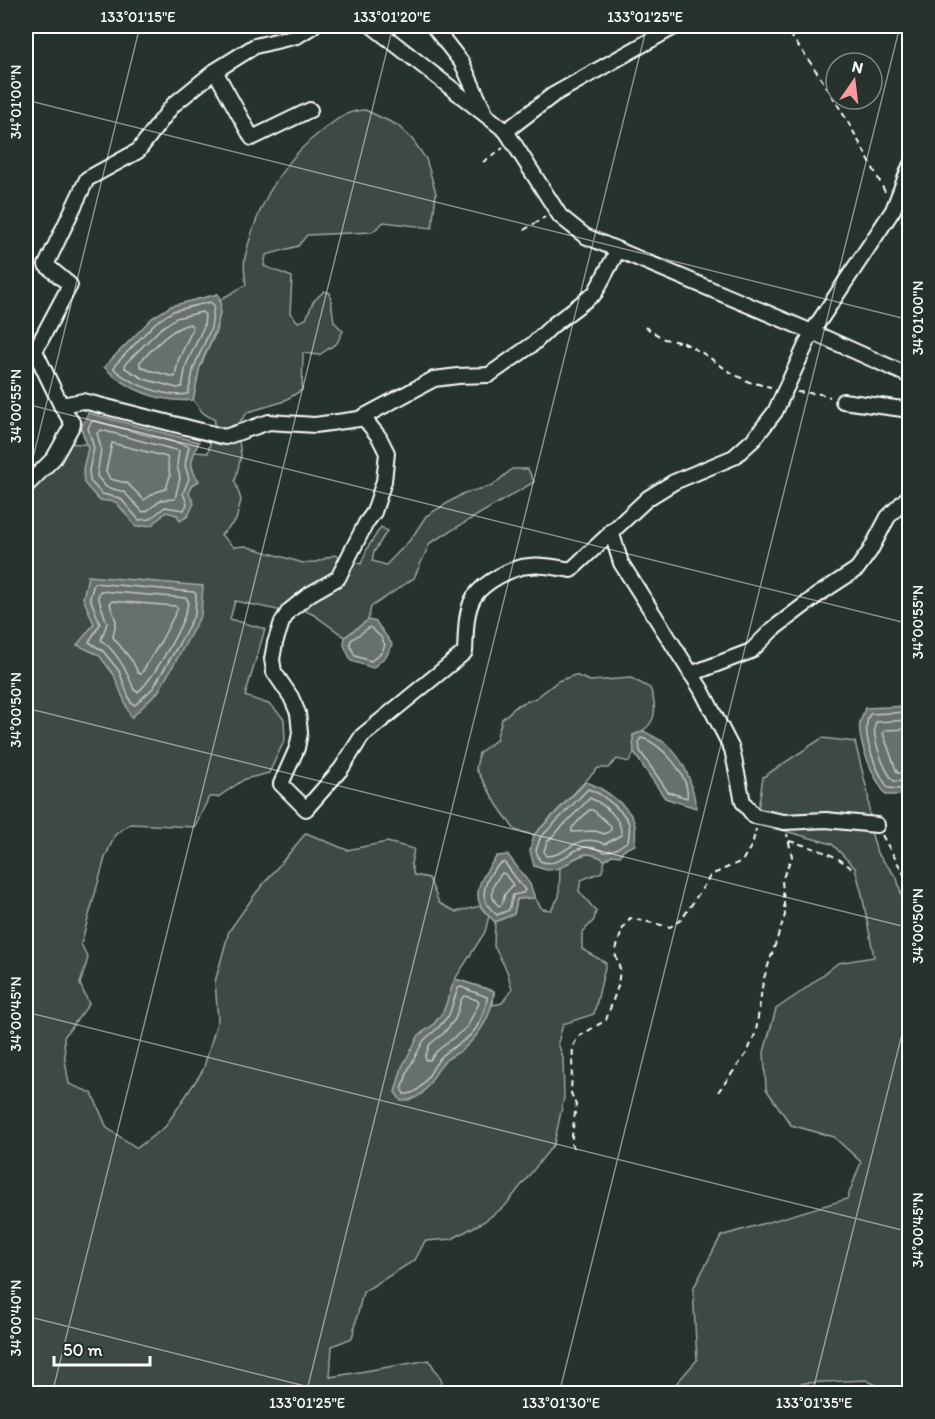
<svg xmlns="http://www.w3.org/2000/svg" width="935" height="1419" viewBox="0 0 935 1419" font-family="Itim,sans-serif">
<rect width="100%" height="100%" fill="#26332d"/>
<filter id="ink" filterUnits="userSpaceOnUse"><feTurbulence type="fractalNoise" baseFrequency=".0167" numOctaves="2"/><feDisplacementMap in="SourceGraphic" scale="12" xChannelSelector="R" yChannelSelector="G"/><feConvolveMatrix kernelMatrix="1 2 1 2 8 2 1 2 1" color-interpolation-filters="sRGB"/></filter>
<g filter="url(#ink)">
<g fill="#3e4944" stroke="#9ea4a2" stroke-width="1.5">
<path d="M365,110L397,125L412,139L426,159L436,193L432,228L384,222L372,232L307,235L298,246L266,255L264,266L292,277L290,313L298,322L306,319L313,302L324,291L330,293L334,322L343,331L337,343L319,355L303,353L302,390L282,402L248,412L237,425L241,456L235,481L241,500L236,520L221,535L234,547L245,546L303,563L316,562L334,555L361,564L368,547L381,527L387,531L374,552L372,561L386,565L411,539L426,516L464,493L492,486L512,469H528L534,482L430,543L414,578L371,607L368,620L345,637L314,615L292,604L282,611L235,601L230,619L265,629L245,696L271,705L284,719L285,739L269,773L245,779L218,797H209L195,827L130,824L115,835L105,858L81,944L88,958L80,984L89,1004L64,1037L65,1060L69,1084L92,1093L107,1128L137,1148L165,1127L203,1070L218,1019L215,982L229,931L256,893L306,833L347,850L387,842L414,849L411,864L414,875L429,878L439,903L456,912L480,906L489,916L485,932L455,979L494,991L493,1005L502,1003L512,989L507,971L494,946L495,922L514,914L517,899L535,898L542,909L551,910L559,897L560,867C579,857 585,848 605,860L602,872L581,880L579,891L596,911L594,920L582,933V949L606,963L594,1014L563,1024L558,1043L563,1058L564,1098L554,1144L505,1206L483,1222L452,1239L425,1241L415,1260L363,1292L352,1338L332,1346L330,1377L429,1360L442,1381L440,1393L26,1394V472L67,443L208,453L215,420L203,413L193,400L199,369L217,330L221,299L246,285C245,276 243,266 245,257C257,206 282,160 324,129C339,118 346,111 365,110Z"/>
<path d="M575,675L590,681L631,678L650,688C658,709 657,727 633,735L634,753L629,762L617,759L608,768H598L534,835L515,830L498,806L476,769L479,753L496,740L502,719L518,705L536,698L558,681Z"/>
<path d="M822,738L855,742L868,794L871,831L877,853L897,878L909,923V1393H893L866,1380L804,1383L786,1393H668L697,1360L693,1289L721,1236L847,1199L861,1162L834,1137L791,1125L766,1089L764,1052L776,1009L801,992L838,963L874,957L862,894L855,868L832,844L756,823L763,777Z"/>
</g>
<g fill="#67706c" stroke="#a4a9a7" stroke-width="1.5">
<path d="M218,294C228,314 206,348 200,367C197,378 196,389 193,400C160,403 127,390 104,367L152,318L171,306Z"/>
<path d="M88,413L199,442C192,458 187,465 199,481L191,486L189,494L194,503L188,516L180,521L177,515L166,512L152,525L136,527L116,502L99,500L84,483L83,469L88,448L81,428Z"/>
<path d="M88,576L203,586L201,615L181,652L158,692L131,718L114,675L99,655L77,645L94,624L83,598Z"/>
<path d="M368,620L376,622L392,644L387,655L373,668L351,661L344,645L345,637Z"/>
<path d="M909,706V795H886C874,778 857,743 860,722C861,718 864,713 865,708Z"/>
<path d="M644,731C650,735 659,739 665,743C685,759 693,785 696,808L665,798L634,753L633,735Z"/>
<path d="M586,782C602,787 633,808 635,826C636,832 635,839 635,845L623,850L620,856L612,855L605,860C575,842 574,870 548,870C543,870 538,867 534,866L530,851L534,835Z"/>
<path d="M508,855L530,884L535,898L517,899L514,914L495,922C491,918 485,913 482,908C470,890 487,870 497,856Z"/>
<path d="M455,979L494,991C492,1016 481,1034 462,1050C457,1054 451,1056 446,1060C428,1077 431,1099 401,1101L395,1092L402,1067L419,1035L433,1025L443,1012Z"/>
</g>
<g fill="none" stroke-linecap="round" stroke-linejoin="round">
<g stroke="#c2c6c4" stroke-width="1.5">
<path d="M210,302L214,305L211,328L194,367L188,394C166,398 130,384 114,369L115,365L155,323L173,311Z"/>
<path d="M202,312L205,315L204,326L186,365L182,387L177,388L144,379L125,368V364L160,329L176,318Z"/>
<path d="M190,324L193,328L178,361L175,377L148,370L140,366V362C155,347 169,329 190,324Z"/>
<path d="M94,421L189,446L185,465L189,479L183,493L187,504L184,510L165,507L150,519L139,520L120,498L102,494L90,481L89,470L94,448L88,428L91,422Z"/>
<path d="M101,430L179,451L177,465L180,478L175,499L161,500L147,511L143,512L124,492L106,487L97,476L101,448L97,433Z"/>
<path d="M112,443L167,457L170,476L166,489L156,492L144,500L127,483L110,479L106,471Z"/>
<path d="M94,583L194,592L196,594L195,614L176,649L153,688L135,705L131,703L119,671L103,651L89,642L100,624L90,598Z"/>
<path d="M100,591L186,598L188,600C188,620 153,679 138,692L134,690C127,670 118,653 101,640L107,623L98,597Z"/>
<path d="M112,601L175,606L178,608L161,641L141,674L138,673L133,662L113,637L116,621L110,604Z"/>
<path d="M370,627L381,637L385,645L382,652L371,661L355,656L350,645L351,640Z"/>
<path d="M910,712L870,714C859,732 877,772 888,788L910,790"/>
<path d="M910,720L876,722C870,734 884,771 894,781L910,782"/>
<path d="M910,729L886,730L883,733L896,770L898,773H910"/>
<path d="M641,738C661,742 691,777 687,798L668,792L640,751L639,741Z"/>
<path d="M588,789C600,792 627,813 629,825C630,830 629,836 628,841L616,849L605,852C598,849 590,845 581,848C566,853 557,868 540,861L536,851L540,838Z"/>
<path d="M590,798C604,804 623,819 621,835L605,844C574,831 570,856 546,856L544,851L547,842Z"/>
<path d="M589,810H593L611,826V830L605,834L595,831L572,832V828Z"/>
<path d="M504,862L525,890L523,893L513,895L509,910L497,915C494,912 489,908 487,904C479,891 491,867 504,862Z"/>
<path d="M502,873L505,874L513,885L505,894L502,904L499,906C487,896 493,883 502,873Z"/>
<path d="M461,987L487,997C487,1007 480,1023 474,1031C466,1042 451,1047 441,1057C429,1070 424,1095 404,1094L402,1090L408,1070L424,1040L437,1029L449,1015L458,988Z"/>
<path d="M465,996L477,1000L479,1003L467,1027L437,1051L430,1060H426L425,1057L430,1044L443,1034L455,1019L462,998Z"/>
</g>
<defs>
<g id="street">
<path d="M372,26L506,131L560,216L585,236L812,332L910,376"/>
<path d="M433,26L462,63L484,111"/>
<path d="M215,71L252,138L310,110"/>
<path d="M506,131L553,95L676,26"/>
<path d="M26,344L35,351L61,405L83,401L225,437L269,422L315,425L359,419L434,379L458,376L489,375L533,344L553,325L595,293L618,250"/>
<path d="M35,351L70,285L46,265L87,179L138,151L173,105L215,71L255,46L297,36L313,26"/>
<path d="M843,401L910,410"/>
<path d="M363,417L379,437L387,453L384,481L374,512L366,523L338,578L310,594L289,611L282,622L275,643L272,659L274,672L291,697L298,713L300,733L297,748L281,784L306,809L341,769L362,736L465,652C466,635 465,612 474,597C484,582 512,567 529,566C544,564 557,568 571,570L648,498L674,482L734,457L754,439L775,412L812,332L893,210L910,166"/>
<path d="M26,486L54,458L73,424L61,405"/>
<path d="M611,531L621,563L701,689L732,749L743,802L754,816L784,822L826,820L877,825"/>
<path d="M691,674L751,651L773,629L819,594L857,569L870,551L888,517L910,495"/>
</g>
</defs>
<use href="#street" stroke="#fff" stroke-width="18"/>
<g stroke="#fff" stroke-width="2" stroke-dasharray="6 4.5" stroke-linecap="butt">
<path d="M783,26C824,77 857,135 886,194"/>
<path d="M483,162L503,148"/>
<path d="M901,220L910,231"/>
<path d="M524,230L545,217"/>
<path d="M645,327L664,339L684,343L704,354L730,372L749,382L771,387"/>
<path d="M797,392L821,394L830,397"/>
<path d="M882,835L910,885"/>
<path d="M789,841C811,847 834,853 851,868"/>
<path d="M718,1092L747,1053L756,1032L763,981L785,915L782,880L792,856L787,834"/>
<path d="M574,1148L571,1144L576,1105L571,1093L573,1046L578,1037L606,1020L618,986L620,969L615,953L622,930L630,918L670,927L682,919L711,875L742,861L752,845L756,829"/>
</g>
<use href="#street" stroke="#26332d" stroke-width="14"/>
</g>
</g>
<path fill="none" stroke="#fff" stroke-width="1.5" stroke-opacity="0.45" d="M26,100L910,320M26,404L910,624M26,486L140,26M26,708L910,928M26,1012L910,1232M26,1316L337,1394M52,1394L393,26M306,1394L647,26M559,1394L900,26M812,1394L910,1002"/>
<rect width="935" height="1419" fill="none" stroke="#26332d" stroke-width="66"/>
<g transform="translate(854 81) rotate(14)"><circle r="28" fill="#26332d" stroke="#7d8581" stroke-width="1.5"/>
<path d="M0-4.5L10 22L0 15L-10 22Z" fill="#ff9aa2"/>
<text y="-9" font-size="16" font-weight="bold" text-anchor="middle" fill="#ffffff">N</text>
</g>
<path d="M54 1356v9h96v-9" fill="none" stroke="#ffffff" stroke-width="3"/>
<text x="63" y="1356" font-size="18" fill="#ffffff" stroke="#26332d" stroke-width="4.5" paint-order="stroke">50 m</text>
<rect x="33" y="33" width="869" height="1353" fill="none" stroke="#fff" stroke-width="2"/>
<g font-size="15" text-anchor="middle" fill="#fff">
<text x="138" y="22">133°01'15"E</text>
<text x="392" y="22">133°01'20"E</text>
<text x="645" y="22">133°01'25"E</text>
<text transform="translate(16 102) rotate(-90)" y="5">34°01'00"N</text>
<text transform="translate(918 318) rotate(-90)" y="5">34°01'00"N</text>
<text transform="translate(16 406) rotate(-90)" y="5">34°00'55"N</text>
<text transform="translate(918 622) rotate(-90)" y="5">34°00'55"N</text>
<text transform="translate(16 710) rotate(-90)" y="5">34°00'50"N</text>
<text transform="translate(918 926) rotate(-90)" y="5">34°00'50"N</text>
<text transform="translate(16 1014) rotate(-90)" y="5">34°00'45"N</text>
<text transform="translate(918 1230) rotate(-90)" y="5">34°00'45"N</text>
<text transform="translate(16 1318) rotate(-90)" y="5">34°00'40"N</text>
<text x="307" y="1408">133°01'25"E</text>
<text x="561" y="1408">133°01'30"E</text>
<text x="814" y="1408">133°01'35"E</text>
</g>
</svg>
